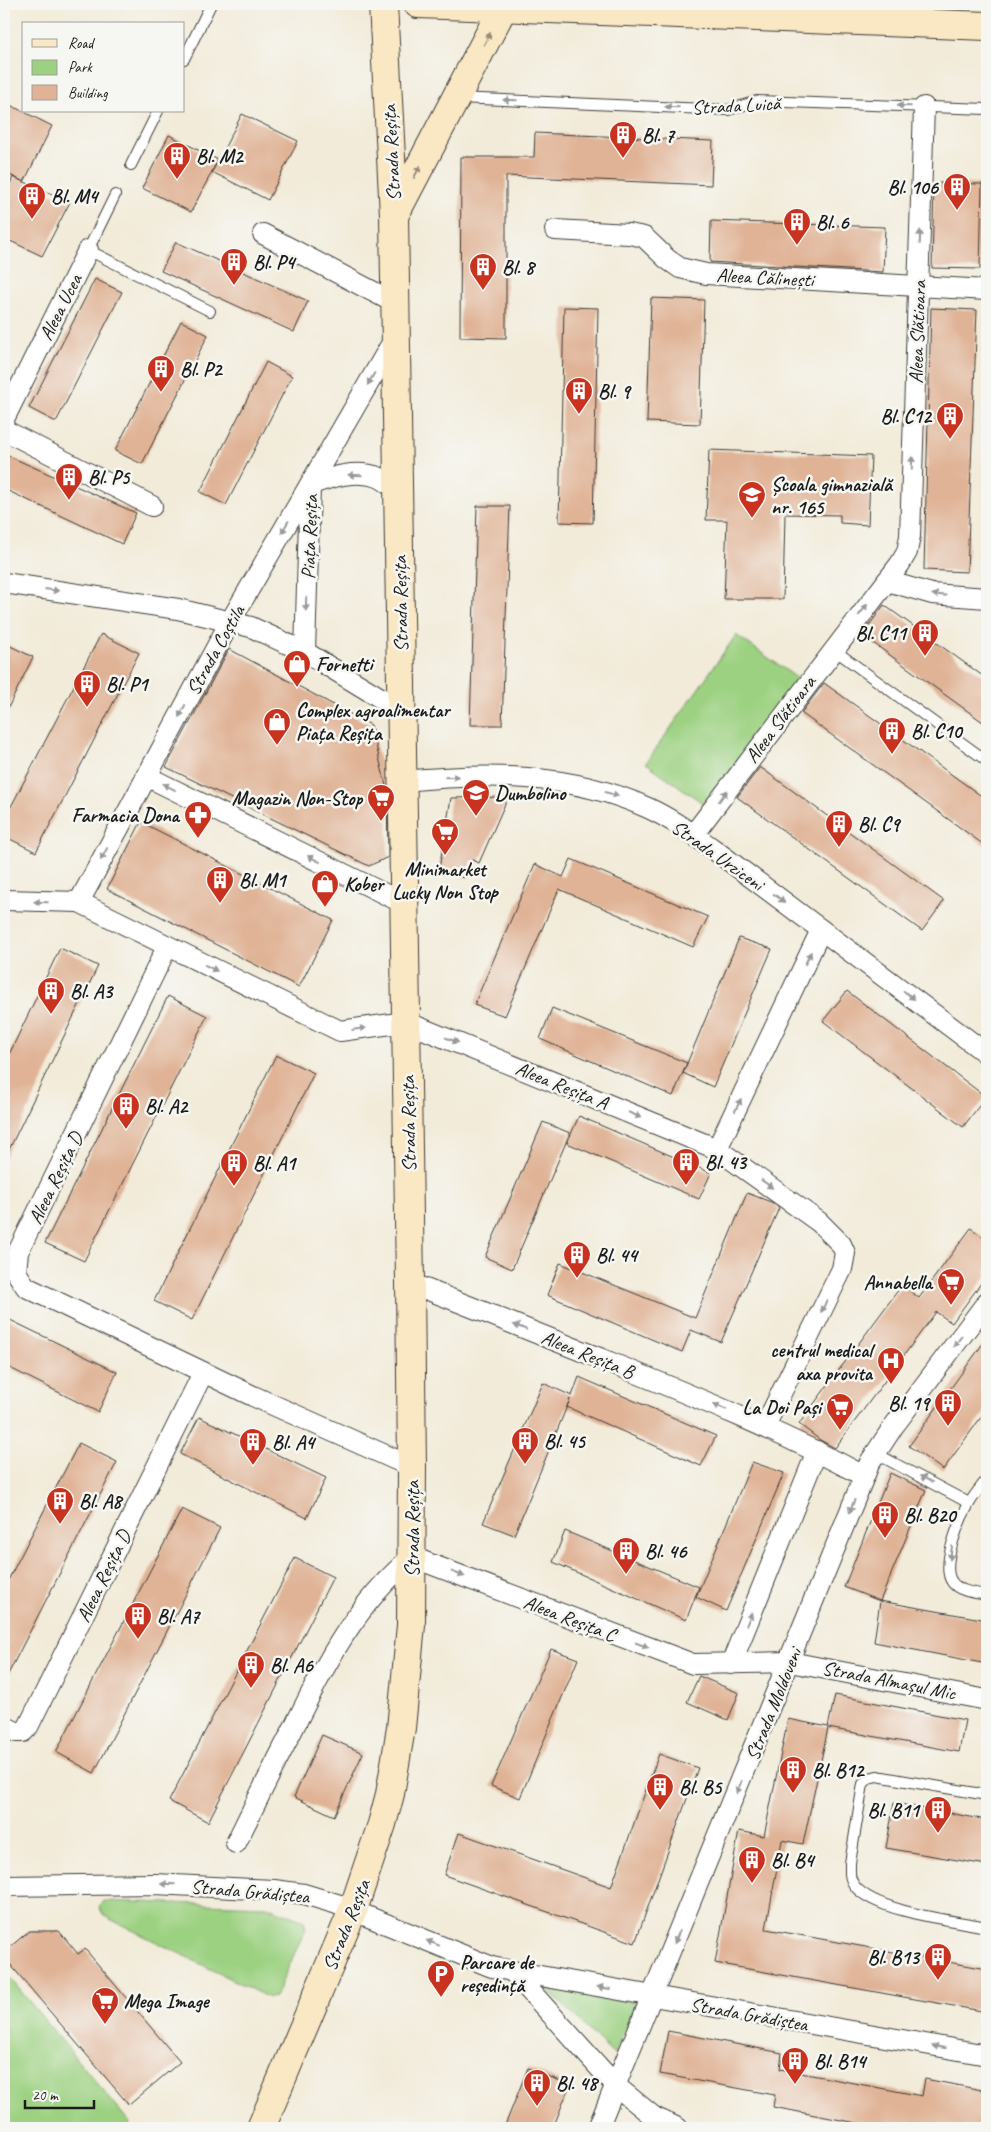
<svg xmlns="http://www.w3.org/2000/svg" width="991" height="2132" viewBox="0 0 991 2132" font-family="Caveat,sans-serif">
<rect width="100%" height="100%" fill="#f6f6f2"/>
<filter id="ink" filterUnits="userSpaceOnUse"><feTurbulence type="fractalNoise" baseFrequency=".02" numOctaves="2"/><feDisplacementMap in="SourceGraphic" scale="10" xChannelSelector="R" yChannelSelector="G"/><feConvolveMatrix kernelMatrix="1 2 1 2 8 2 1 2 1" color-interpolation-filters="sRGB"/></filter>
<filter id="wash" filterUnits="userSpaceOnUse"><feTurbulence type="fractalNoise" baseFrequency=".0096" numOctaves="4" result="noise"/><feDisplacementMap in="SourceGraphic" scale="20" xChannelSelector="R" yChannelSelector="G"/><feGaussianBlur stdDeviation="1.12" result="paint"/><feColorMatrix in="noise" values="0 0 0 0 0 0 0 0 0 0 0 0 0 0 0 0 0 1.4 0 .05"/><feComposite in="paint" operator="in"/></filter>
<g filter="url(#wash)">
<rect width="100%" height="100%" fill="#f2ebd9"/>
<g fill="#9cd181" stroke="#5c764e">
<path d="M736,635L797,678L707,806L646,763Z"/>
<path d="M104,1901L267,1906L304,1921L306,1928L275,1997L269,1998L104,1916L100,1908Z"/>
<path d="M4,1971L130,2123L128,2128H4Z"/>
<path d="M541,1984L636,2003L614,2055Z"/>
</g>
<g id="blocks">
<g fill="#e0b396">
<path d="M4,102L52,126L24,182L4,172Z"/>
<path d="M242,114L298,141L268,200L212,172Z"/>
<path d="M535,133L713,141L711,185L506,176V338L460,337L461,157H534Z"/>
<path d="M169,135L218,160L191,212L142,188Z"/>
<path d="M13,177L70,202L42,256L4,238V196Z"/>
<path d="M934,183L982,184L980,269L932,268Z"/>
<path d="M711,221L885,227L883,272L710,262Z"/>
<path d="M176,242L308,301L294,332L161,271Z"/>
<path d="M95,279L122,292L56,422L29,408Z"/>
<path d="M651,298L704,300L700,424L647,422Z"/>
<path d="M564,307L598,308L593,523L559,522Z"/>
<path d="M931,308L977,310L967,572L924,570Z"/>
<path d="M181,321L208,335L142,464L115,451Z"/>
<path d="M266,362L292,376L226,505L200,492Z"/>
<path d="M709,450L871,456L868,525L840,523V515L785,514L783,599H724L727,520H706Z"/>
<path d="M4,454L136,513L122,544L4,489Z"/>
<path d="M477,506H510L502,725H470Z"/>
<path d="M884,605L987,679V725L862,635Z"/>
<path d="M101,634L139,653L36,852L4,836V820Z"/>
<path d="M4,643L33,657L4,716Z"/>
<path d="M229,649L371,725L387,790L388,857L369,866L166,767Z"/>
<path d="M824,683L987,800V847L801,713Z"/>
<path d="M760,767L944,901L922,931L737,797Z"/>
<path d="M508,797L479,863L472,860L464,878L439,869L451,798Z"/>
<path d="M141,822L333,920L299,987L107,889Z"/>
<path d="M571,859L708,917L693,947L559,889L505,1016L474,1005L535,864L563,877Z"/>
<path d="M739,938L772,949L713,1087L683,1073Z"/>
<path d="M60,948L98,966L4,1160V1065Z"/>
<path d="M847,991L986,1097L963,1127L823,1021Z"/>
<path d="M168,996L207,1016L84,1261L45,1243Z"/>
<path d="M552,1008L687,1063L673,1096L540,1039Z"/>
<path d="M276,1055L314,1073L192,1320L154,1301Z"/>
<path d="M579,1116L711,1173L699,1199L567,1143Z"/>
<path d="M543,1122L570,1133L512,1269L485,1257Z"/>
<path d="M747,1193L771,1202L779,1208L721,1342L691,1330L682,1352L547,1295L560,1263L695,1318Z"/>
<path d="M971,1228L987,1240V1275L952,1323L936,1312L835,1448L820,1440L799,1424L902,1285L919,1298Z"/>
<path d="M4,1317L117,1372L98,1412L4,1365Z"/>
<path d="M987,1338V1409L943,1470L909,1446Z"/>
<path d="M579,1377L716,1436L701,1466L567,1407L570,1399L514,1535L483,1523L543,1383L572,1396Z"/>
<path d="M199,1417L326,1478L307,1518L180,1454Z"/>
<path d="M79,1443L117,1462L4,1682V1588Z"/>
<path d="M752,1462L784,1473L726,1611L696,1597Z"/>
<path d="M890,1473L926,1490L880,1601L844,1587Z"/>
<path d="M182,1509L220,1528L94,1773L56,1752Z"/>
<path d="M565,1531L699,1587L686,1620L553,1562Z"/>
<path d="M295,1558L333,1577L208,1822L169,1801Z"/>
<path d="M880,1601L987,1620V1664L874,1642Z"/>
<path d="M551,1649L578,1659L520,1798L491,1786Z"/>
<path d="M699,1676L739,1693L728,1720L687,1702Z"/>
<path d="M835,1695L965,1720L959,1752L828,1728L803,1844L782,1840L766,1929L987,1969V2012L715,1963L739,1831L764,1836L788,1719L828,1727Z"/>
<path d="M322,1735L363,1753L334,1816L294,1797Z"/>
<path d="M659,1754L698,1768L635,1943L444,1875L459,1833L611,1887Z"/>
<path d="M894,1803L987,1820V1865L886,1848Z"/>
<path d="M29,1931H59L78,1954L85,1949L180,2062L129,2105L4,1957V1952Z"/>
<path d="M668,2031L782,2053L780,2069L922,2096L925,2079L987,2091V2128H944L915,2123L914,2128H883L773,2107L775,2095L660,2074Z"/>
<path d="M528,2068L570,2085L553,2128H504Z"/>
</g>
</g>
</g>
<g filter="url(#ink)">
<use href="#blocks" fill-opacity="0" stroke="#3c3b38" stroke-width="1"/>
<g fill="none" stroke-linecap="round" stroke-linejoin="round">
<defs>
<g id="lane">
<path d="M184,59L211,4"/>
<path d="M457,98L728,110L757,101L987,109"/>
<path d="M131,165L158,111"/>
<path d="M115,195L88,250L210,311"/>
<path d="M833,649L987,761"/>
<path d="M875,1453L969,1503"/>
<path d="M987,1479C981,1487 974,1495 969,1504C960,1519 940,1565 952,1582C959,1592 976,1593 987,1595"/>
<path d="M987,1795L877,1776L869,1778L863,1784L850,1863C850,1872 849,1878 854,1885C873,1912 956,1921 987,1927"/>
</g>
<g id="street">
<path d="M555,230L629,234L644,237L667,259L680,268L706,274L987,290"/>
<path d="M263,234L395,303"/>
<path d="M4,419L88,250"/>
<path d="M4,430L152,506"/>
<path d="M310,485C331,477 356,469 378,477C385,480 392,486 398,490"/>
<path d="M887,581L932,594L987,598"/>
<path d="M4,583L178,609L251,627L305,652L402,711"/>
<path d="M305,652L310,487"/>
<path d="M146,776L405,904"/>
<path d="M403,781C486,773 570,772 648,808C672,819 694,835 716,851L987,1054"/>
<path d="M693,835L900,564L907,552L910,536L924,107"/>
<path d="M4,900L79,902L340,1031L406,1022L717,1149L819,1222L841,1244L845,1253L842,1269L765,1426"/>
<path d="M79,902L230,622L396,336"/>
<path d="M167,947L18,1252L16,1272L26,1287L253,1396L412,1467"/>
<path d="M717,1149L821,930"/>
<path d="M410,1283C473,1307 535,1333 597,1357C688,1394 778,1430 864,1476"/>
<path d="M731,1664L817,1451"/>
<path d="M4,1726L16,1732H23L28,1727L203,1373"/>
<path d="M236,1843C255,1804 274,1766 294,1727C326,1662 356,1604 412,1557L693,1664L790,1662L987,1700"/>
<path d="M4,1886L155,1884L274,1890L304,1894L337,1904L492,1967L512,1971L987,2055"/>
<path d="M512,1971L616,2086L654,2117L678,2128"/>
<path d="M598,2128L870,1462L893,1427L987,1302"/>
</g>
<g id="secondary">
<path d="M418,4L987,26"/>
<path d="M395,214L503,8"/>
<path d="M261,2128L353,1910L382,1824L390,1794L401,1728L411,1625L412,1467L410,1283L394,215L383,4"/>
</g>
</defs>
<use href="#lane" stroke="#3c3b38" stroke-width="12"/>
<use href="#street" stroke="#3c3b38" stroke-width="22"/>
<use href="#secondary" stroke="#3c3b38" stroke-width="30"/>
<use href="#lane" stroke="#fff" stroke-width="10"/>
<use href="#street" stroke="#fff" stroke-width="20"/>
<use href="#secondary" stroke="#fae7c3" stroke-width="28"/>
</g>
<defs><path id="oneway-solid" d="M-6-.8H1V-3.2L6.5 0L1 3.2V.8H-6Z" transform="scale(1.25)"/></defs>
<g fill="#968c78">
<use href="#oneway-solid" transform="translate(487 39) rotate(-62)"/>
<use href="#oneway-solid" transform="translate(417 172) rotate(-62)"/>
</g>
<g fill="#999">
<use href="#oneway-solid" transform="translate(510 100) rotate(-178)"/>
<use href="#oneway-solid" transform="translate(904 106) rotate(-178)"/>
<use href="#oneway-solid" transform="translate(672 107) rotate(-178)"/>
<use href="#oneway-solid" transform="translate(920 237) rotate(-88)"/>
<use href="#oneway-solid" transform="translate(371 379) rotate(120)"/>
<use href="#oneway-solid" transform="translate(912 463) rotate(-88)"/>
<use href="#oneway-solid" transform="translate(355 475) rotate(-179)"/>
<use href="#oneway-solid" transform="translate(285 527) rotate(120)"/>
<use href="#oneway-solid" transform="translate(52 590) rotate(8)"/>
<use href="#oneway-solid" transform="translate(939 595) rotate(-174)"/>
<use href="#oneway-solid" transform="translate(306 604) rotate(92)"/>
<use href="#oneway-solid" transform="translate(863 610) rotate(-52)"/>
<use href="#oneway-solid" transform="translate(182 711) rotate(118)"/>
<use href="#oneway-solid" transform="translate(452 777) rotate(-2)"/>
<use href="#oneway-solid" transform="translate(169 787) rotate(-153)"/>
<use href="#oneway-solid" transform="translate(612 794) rotate(16)"/>
<use href="#oneway-solid" transform="translate(723 796) rotate(-53)"/>
<use href="#oneway-solid" transform="translate(104 854) rotate(118)"/>
<use href="#oneway-solid" transform="translate(314 859) rotate(-153)"/>
<use href="#oneway-solid" transform="translate(779 898) rotate(37)"/>
<use href="#oneway-solid" transform="translate(41 902) rotate(-179)"/>
<use href="#oneway-solid" transform="translate(808 958) rotate(-64)"/>
<use href="#oneway-solid" transform="translate(211 968) rotate(26)"/>
<use href="#oneway-solid" transform="translate(909 995) rotate(37)"/>
<use href="#oneway-solid" transform="translate(359 1029) rotate(-7)"/>
<use href="#oneway-solid" transform="translate(452 1040) rotate(21)"/>
<use href="#oneway-solid" transform="translate(738 1105) rotate(-64)"/>
<use href="#oneway-solid" transform="translate(635 1115) rotate(22)"/>
<use href="#oneway-solid" transform="translate(767 1184) rotate(36)"/>
<use href="#oneway-solid" transform="translate(824 1306) rotate(116)"/>
<use href="#oneway-solid" transform="translate(520 1327) rotate(-158)"/>
<use href="#oneway-solid" transform="translate(958 1341) rotate(127)"/>
<use href="#oneway-solid" transform="translate(720 1407) rotate(-157)"/>
<use href="#oneway-solid" transform="translate(926 1479) rotate(-152)"/>
<use href="#oneway-solid" transform="translate(852 1506) rotate(112)"/>
<use href="#oneway-solid" transform="translate(951 1553) rotate(99)"/>
<use href="#oneway-solid" transform="translate(458 1574) rotate(21)"/>
<use href="#oneway-solid" transform="translate(749 1619) rotate(-68)"/>
<use href="#oneway-solid" transform="translate(642 1645) rotate(21)"/>
<use href="#oneway-solid" transform="translate(739 1787) rotate(112)"/>
<use href="#oneway-solid" transform="translate(168 1884) rotate(-178)"/>
<use href="#oneway-solid" transform="translate(677 1937) rotate(113)"/>
<use href="#oneway-solid" transform="translate(433 1943) rotate(-158)"/>
<use href="#oneway-solid" transform="translate(604 1988) rotate(-170)"/>
<use href="#oneway-solid" transform="translate(939 2047) rotate(-170)"/>
</g>
</g>
<defs>
<symbol id="building-pin" viewBox="-11 -11 22 30"><path d="M0 17L-7.5 6A9.5 9.5 0 1 1 7.5 6Z" fill="#c8321e" stroke="#f6f6f2"/><path d="M-4-6H4V6H1V3H-1V6H-4ZM-2.5-4.3h1.7v1.8h-1.7ZM.8-4.3h1.7v1.8H.8ZM-2.5-1h1.7V.8h-1.7ZM.8-1h1.7V.8H.8Z" fill="#fff"/></symbol>
<symbol id="school-pin" viewBox="-11 -11 22 30"><path d="M0 17L-7.5 6A9.5 9.5 0 1 1 7.5 6Z" fill="#c8321e" stroke="#f6f6f2"/><path d="M0-5L7-2L0 1L-7-2ZM-4 1L0 2.5L4 1V4Q0 6-4 4Z" fill="#fff"/></symbol>
<symbol id="shop-pin" viewBox="-11 -11 22 30"><path d="M0 17L-7.5 6A9.5 9.5 0 1 1 7.5 6Z" fill="#c8321e" stroke="#f6f6f2"/><path d="M-5-2.5h2.3a2.7 3.5 0 0 1 5.4 0H5L5.5 6h-11ZM-1.5-2.5h3a1.5 2.3 0 0 0-3 0Z" fill="#fff"/></symbol>
<symbol id="supermarket-pin" viewBox="-11 -11 22 30"><path d="M0 17L-7.5 6A9.5 9.5 0 1 1 7.5 6Z" fill="#c8321e" stroke="#f6f6f2"/><path d="M-6-5.5h2.5l.6 2H6L4.5 2H-2.5L-4.4-4H-6ZM-1.5 3.2a1.3 1.3 0 1 0 .1 0ZM3 3.2a1.3 1.3 0 1 0 .1 0Z" fill="#fff"/></symbol>
<symbol id="pharmacy-pin" viewBox="-11 -11 22 30"><path d="M0 17L-7.5 6A9.5 9.5 0 1 1 7.5 6Z" fill="#c8321e" stroke="#f6f6f2"/><path d="M-2-6h4v4h4v4h-4v4h-4v-4h-4v-4h4Z" fill="#fff"/></symbol>
<symbol id="hospital-pin" viewBox="-11 -11 22 30"><path d="M0 17L-7.5 6A9.5 9.5 0 1 1 7.5 6Z" fill="#c8321e" stroke="#f6f6f2"/><path d="M-5-5h3v3.5h4V-5h3V5h-3V1.5h-4V5h-3Z" fill="#fff"/></symbol>
<symbol id="parking-pin" viewBox="-11 -11 22 30"><path d="M0 17L-7.5 6A9.5 9.5 0 1 1 7.5 6Z" fill="#c8321e" stroke="#f6f6f2"/><path d="M-3.5-5.5H1a3.5 3.5 0 0 1 0 7H-1V5.5H-3.5ZM-1-3.4V-.6H.8a1.4 1.4 0 0 0 0-2.8Z" fill="#fff"/></symbol>
</defs>
<g fill-rule="evenodd">
<use href="#building-pin" x="607" y="119" width="32" height="43"/>
<use href="#building-pin" x="161" y="140" width="32" height="43"/>
<use href="#building-pin" x="941" y="171" width="32" height="43"/>
<use href="#building-pin" x="16" y="180" width="32" height="43"/>
<use href="#building-pin" x="781" y="206" width="32" height="43"/>
<use href="#building-pin" x="218" y="246" width="32" height="43"/>
<use href="#building-pin" x="467" y="251" width="32" height="43"/>
<use href="#building-pin" x="145" y="353" width="32" height="43"/>
<use href="#building-pin" x="563" y="375" width="32" height="43"/>
<use href="#building-pin" x="934" y="400" width="32" height="43"/>
<use href="#building-pin" x="53" y="461" width="32" height="43"/>
<use href="#school-pin" x="736" y="479" width="32" height="43"/>
<use href="#building-pin" x="909" y="617" width="32" height="43"/>
<use href="#shop-pin" x="281" y="648" width="32" height="43"/>
<use href="#building-pin" x="71" y="668" width="32" height="43"/>
<use href="#shop-pin" x="261" y="706" width="32" height="43"/>
<use href="#building-pin" x="876" y="715" width="32" height="43"/>
<use href="#school-pin" x="460" y="777" width="32" height="43"/>
<use href="#supermarket-pin" x="365" y="782" width="32" height="43"/>
<use href="#pharmacy-pin" x="182" y="799" width="32" height="43"/>
<use href="#building-pin" x="823" y="808" width="32" height="43"/>
<use href="#supermarket-pin" x="429" y="816" width="32" height="43"/>
<use href="#building-pin" x="204" y="864" width="32" height="43"/>
<use href="#shop-pin" x="309" y="868" width="32" height="43"/>
<use href="#building-pin" x="35" y="975" width="32" height="43"/>
<use href="#building-pin" x="110" y="1090" width="32" height="43"/>
<use href="#building-pin" x="670" y="1146" width="32" height="43"/>
<use href="#building-pin" x="218" y="1147" width="32" height="43"/>
<use href="#building-pin" x="561" y="1239" width="32" height="43"/>
<use href="#supermarket-pin" x="935" y="1266" width="32" height="43"/>
<use href="#hospital-pin" x="875" y="1345" width="32" height="43"/>
<use href="#building-pin" x="932" y="1387" width="32" height="43"/>
<use href="#supermarket-pin" x="824" y="1391" width="32" height="43"/>
<use href="#building-pin" x="509" y="1425" width="32" height="43"/>
<use href="#building-pin" x="237" y="1426" width="32" height="43"/>
<use href="#building-pin" x="44" y="1485" width="32" height="43"/>
<use href="#building-pin" x="869" y="1499" width="32" height="43"/>
<use href="#building-pin" x="610" y="1535" width="32" height="43"/>
<use href="#building-pin" x="122" y="1600" width="32" height="43"/>
<use href="#building-pin" x="235" y="1649" width="32" height="43"/>
<use href="#building-pin" x="777" y="1754" width="32" height="43"/>
<use href="#building-pin" x="644" y="1771" width="32" height="43"/>
<use href="#building-pin" x="922" y="1794" width="32" height="43"/>
<use href="#building-pin" x="736" y="1844" width="32" height="43"/>
<use href="#building-pin" x="922" y="1941" width="32" height="43"/>
<use href="#parking-pin" x="425" y="1958" width="32" height="43"/>
<use href="#supermarket-pin" x="89" y="1985" width="32" height="43"/>
<use href="#building-pin" x="779" y="2045" width="32" height="43"/>
<use href="#building-pin" x="521" y="2067" width="32" height="43"/>
</g>
<g text-anchor="middle" stroke-width="5" stroke-linejoin="round" paint-order="stroke">
<g font-size="20" fill="#1c1c1c" stroke="#f6f6f2">
<text transform="translate(736 105) rotate(-3)" y="7">Strada Luică</text>
<text transform="translate(391 153) rotate(-93)" y="7">Strada Reșița</text>
<text transform="translate(765 277) rotate(3)" y="7">Aleea Călinești</text>
<text transform="translate(60 307) rotate(-63)" y="7">Aleea Ucea</text>
<text transform="translate(917 332) rotate(-88)" y="7">Aleea Slătioara</text>
<text transform="translate(309 537) rotate(-88)" y="7">Piața Reșița</text>
<text transform="translate(400 604) rotate(-91)" y="7">Strada Reșița</text>
<text transform="translate(215 650) rotate(-61)" y="7">Strada Coștila</text>
<text transform="translate(780 719) rotate(-53)" y="7">Aleea Slătioara</text>
<text transform="translate(718 855) rotate(35)" y="7">Strada Urziceni</text>
<text transform="translate(562 1085) rotate(22)" y="7">Aleea Reșița A</text>
<text transform="translate(408 1124) rotate(-91)" y="7">Strada Reșița</text>
<text transform="translate(55 1178) rotate(-64)" y="7">Aleea Reșița D</text>
<text transform="translate(588 1354) rotate(22)" y="7">Aleea Reșița B</text>
<text transform="translate(412 1529) rotate(-90)" y="7">Strada Reșița</text>
<text transform="translate(103 1576) rotate(-64)" y="7">Aleea Reșița D</text>
<text transform="translate(570 1618) rotate(21)" y="7">Aleea Reșița C</text>
<text transform="translate(889 1680) rotate(11)" y="7">Strada Almașul Mic</text>
<text transform="translate(773 1704) rotate(-68)" y="7">Strada Moldoveni</text>
<text transform="translate(250 1891) rotate(5)" y="7">Strada Grădiștea</text>
<text transform="translate(346 1925) rotate(-68)" y="7">Strada Reșița</text>
<text transform="translate(749 2014) rotate(10)" y="7">Strada Grădiștea</text>
</g>
<g font-size="20" font-weight="bold" fill="#1c1c1c" stroke="#f6f6f2" text-anchor="start">
<text x="642" y="142">Bl. 7</text>
<text x="196" y="163">Bl. M2</text>
<text x="938" y="194" text-anchor="end">Bl. 106</text>
<text x="51" y="203">Bl. M4</text>
<text x="816" y="229">Bl. 6</text>
<text x="253" y="269">Bl. P4</text>
<text x="502" y="274">Bl. 8</text>
<text x="180" y="376">Bl. P2</text>
<text x="598" y="398">Bl. 9</text>
<text x="931" y="423" text-anchor="end">Bl. C12</text>
<text x="88" y="484">Bl. P5</text>
<text x="771" y="491">Școala gimnazială<tspan x="771" dy="23">nr. 165</tspan></text>
<text x="906" y="640" text-anchor="end">Bl. C11</text>
<text x="316" y="671">Fornetti</text>
<text x="106" y="691">Bl. P1</text>
<text x="296" y="717">Complex agroalimentar<tspan x="296" dy="23">Piața Reșița</tspan></text>
<text x="911" y="738">Bl. C10</text>
<text x="495" y="800">Dumbolino</text>
<text x="362" y="805" text-anchor="end">Magazin Non-Stop</text>
<text x="179" y="822" text-anchor="end">Farmacia Dona</text>
<text x="858" y="831">Bl. C9</text>
<text x="445" y="876" text-anchor="middle">Minimarket<tspan x="445" dy="23">Lucky Non Stop</tspan></text>
<text x="239" y="887">Bl. M1</text>
<text x="344" y="891">Kober</text>
<text x="70" y="998">Bl. A3</text>
<text x="145" y="1113">Bl. A2</text>
<text x="705" y="1169">Bl. 43</text>
<text x="253" y="1170">Bl. A1</text>
<text x="596" y="1262">Bl. 44</text>
<text x="932" y="1289" text-anchor="end">Annabella</text>
<text x="872" y="1357" text-anchor="end">centrul medical<tspan x="872" dy="23">axa provita</tspan></text>
<text x="929" y="1410" text-anchor="end">Bl. 19</text>
<text x="821" y="1414" text-anchor="end">La Doi Pași</text>
<text x="544" y="1448">Bl. 45</text>
<text x="272" y="1449">Bl. A4</text>
<text x="79" y="1508">Bl. A8</text>
<text x="904" y="1522">Bl. B20</text>
<text x="645" y="1558">Bl. 46</text>
<text x="157" y="1623">Bl. A7</text>
<text x="270" y="1672">Bl. A6</text>
<text x="812" y="1777">Bl. B12</text>
<text x="679" y="1794">Bl. B5</text>
<text x="919" y="1817" text-anchor="end">Bl. B11</text>
<text x="771" y="1867">Bl. B4</text>
<text x="919" y="1964" text-anchor="end">Bl. B13</text>
<text x="460" y="1969">Parcare de<tspan x="460" dy="23">reședință</tspan></text>
<text x="124" y="2008">Mega Image</text>
<text x="814" y="2068">Bl. B14</text>
<text x="556" y="2090">Bl. 48</text>
</g>
</g>
<rect width="991" height="2132" fill="none" stroke="#f6f6f2" stroke-width="20"/>
<rect x="22" y="22" width="162" height="90" fill="#f6f6f2" stroke="#9f9f9c"/>
<rect x="32" y="39" width="25" height="8" fill="#fae7c3" stroke="#9f9f9c"/>
<text x="68" y="48" font-size="15" fill="#1c1c1c">Road</text>
<rect x="32" y="60" width="25" height="15" fill="#9cd181" stroke="#9f9f9c"/>
<text x="68" y="72" font-size="15" fill="#1c1c1c">Park</text>
<rect x="32" y="85" width="25" height="15" fill="#e0b396" stroke="#9f9f9c"/>
<text x="68" y="98" font-size="15" fill="#1c1c1c">Building</text>
<path d="M25 2100v8h69v-8" fill="none" stroke="#1c1c1c" stroke-width="2.5"/>
<text x="32" y="2100" font-size="15" fill="#1c1c1c" stroke="#f6f6f2" stroke-width="4" paint-order="stroke">20 m</text>
</svg>
